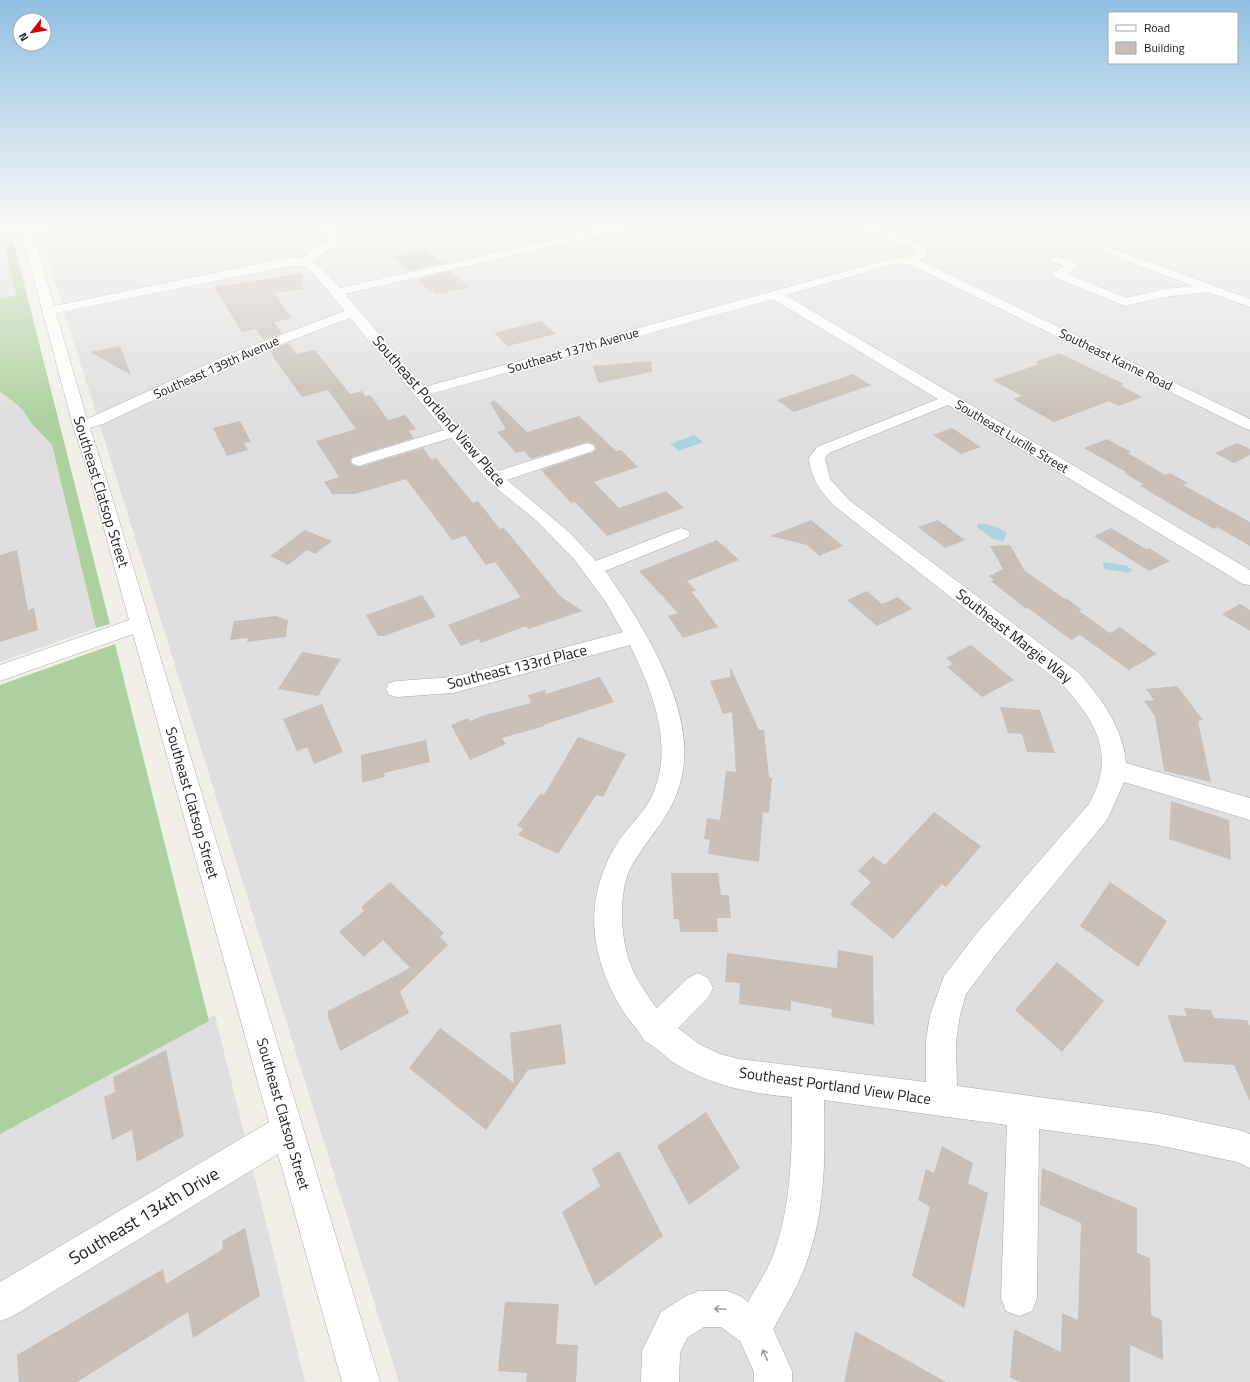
<svg xmlns="http://www.w3.org/2000/svg" width="1250" height="1382" viewBox="0 0 1250 1382" font-family="'Titillium Web',sans-serif">
<rect width="100%" height="100%" fill="#f2efe9"/>
<g fill="#e0dfdf">
<path d="M37,224H1250V1382H399Z"/>
<path d="M0,245H5L16,295L0,299Z"/>
<path d="M0,391L22,409L32,424L52,445L96,628L0,662Z"/>
<path d="M215,1015L305,1382H0V1119Z"/>
</g>
<g fill="#add19e">
<path d="M10,239L13,240L110,624L96,628L52,445L32,424L22,409L0,391V299L16,295L5,245H0V240Z"/>
<path d="M115,644L209,1021L0,1134V685Z"/>
</g>
<g fill="#aad3df">
<path d="M694,435L703,442L679,451L670,444Z"/>
<path d="M979,523C990,525 998,527 1007,533L1003,541L993,539L977,527Z"/>
<path d="M1103,562L1128,566V568H1131L1132,572L1129,571V573L1104,569Z"/>
</g>
<g fill="#c7bfb8">
<path d="M426,249L443,263L408,271L393,256Z"/>
<path d="M451,271L469,287L436,295L433,292L431,293L417,279Z"/>
<path d="M302,273L304,289L274,293L292,318L274,322L282,333L263,340L256,329L242,332L214,287Z"/>
<path d="M541,321L556,334L508,346L494,333Z"/>
<path d="M288,343L296,354L315,350L350,394L362,391L365,396L370,395L388,420L405,415L416,429L409,431L414,438L353,457L350,460L352,465L359,467L423,448L432,460L436,458L473,503L478,501L500,529L504,528L561,597L583,611L528,629L526,626L481,643L479,639L461,646L448,625L521,597L495,562L486,565L465,536L452,540L406,479L355,494H332L324,482L339,477L316,441L356,429L328,390L302,397L273,357H274L270,350Z"/>
<path d="M120,346L131,375L90,352Z"/>
<path d="M1059,353L1124,384L1120,385L1142,397L1119,406L1109,401L1054,422L1013,399L1022,396L993,380L1039,364L1035,362Z"/>
<path d="M651,361L652,372L598,383L593,366Z"/>
<path d="M853,374L871,385L794,412L777,400Z"/>
<path d="M494,400L527,432L579,416L616,451L621,450L638,467L594,482L619,508L666,491L684,508L607,536L575,502L571,503L541,470L593,452L596,449L594,444L587,442L531,459L524,451L516,453L497,432L506,429L490,403Z"/>
<path d="M240,421L251,442L244,443L248,450L227,456L213,428Z"/>
<path d="M952,428L981,447L961,454L933,435Z"/>
<path d="M1107,439L1131,452L1128,453L1165,475L1170,473L1188,483L1183,485L1250,522V546L1217,527L1214,529L1189,515L1140,486L1143,484L1124,473L1126,472L1084,448Z"/>
<path d="M1237,443L1250,449V455L1234,463L1215,453Z"/>
<path d="M811,520L843,546L819,556L807,545L770,536Z"/>
<path d="M938,520L965,540L945,548L918,527Z"/>
<path d="M1111,528L1146,549L1149,548L1170,561L1149,571L1094,536Z"/>
<path d="M305,530L332,541L315,554L307,550L288,565L270,556Z"/>
<path d="M717,540L739,560L687,581L696,590L692,592L718,627L683,638L668,616L678,613L639,571Z"/>
<path d="M1010,545L1025,571L1065,599L1066,598L1082,610L1079,611L1110,633L1120,627L1157,654L1129,670L1080,635L1071,640L1028,608L1026,609L991,581L994,580L989,576L1003,569L990,546Z"/>
<path d="M17,550L28,610L34,608L38,630L0,642V555Z"/>
<path d="M867,591L882,604L898,597L912,609L877,626L847,600Z"/>
<path d="M422,595L436,617L384,636H378L366,615Z"/>
<path d="M1240,604L1250,610V631L1222,614Z"/>
<path d="M276,616L288,620L286,637L247,642L248,638L230,640L234,621Z"/>
<path d="M971,645L1014,680L982,697L947,667L953,664L946,658Z"/>
<path d="M302,652L341,659L318,696L278,689Z"/>
<path d="M730,668H731L759,730H764L769,777L772,778L769,813L763,812L759,862L708,854L710,840L704,839L707,818L720,820L726,771L736,772L732,712L723,714L710,681L730,677Z"/>
<path d="M600,677L614,702L543,725L545,726L502,738L506,744L470,760L451,725L468,718L470,721L482,716L531,703L528,695L545,690L546,694Z"/>
<path d="M1177,686L1203,720L1198,721L1211,782L1164,771L1155,716L1144,701L1154,700L1146,689Z"/>
<path d="M322,704L343,752L314,764L307,747L297,751L283,719Z"/>
<path d="M1000,707L1040,710L1055,753L1027,752L1022,734L1008,733Z"/>
<path d="M578,737L626,754L603,797L596,795L558,854L518,835L523,829L517,826L540,794L544,795Z"/>
<path d="M426,740L430,762L384,773L385,777L362,783L361,755Z"/>
<path d="M1171,801L1229,820L1231,860L1169,839Z"/>
<path d="M934,812L981,846L946,887L942,884L893,939L850,904L871,882L858,871L873,856L885,865Z"/>
<path d="M671,873H718L721,895H729L731,918H717L718,932H680L679,919H674Z"/>
<path d="M390,882L444,933L440,937L448,945L400,992L409,1013L340,1051L328,1017V1011L410,968L383,940L364,957L339,932L364,911L361,907Z"/>
<path d="M1110,882L1167,921L1138,967L1080,926Z"/>
<path d="M838,950L873,956L874,1025L831,1017L832,1009L791,1001V1011L739,1004L740,983L725,982L727,953L837,968Z"/>
<path d="M1057,962L1104,1001L1062,1052L1015,1010Z"/>
<path d="M1184,1008L1211,1010L1214,1018L1247,1020L1250,1026V1102L1234,1065L1184,1062L1167,1015L1187,1016Z"/>
<path d="M561,1024L566,1064L528,1070L486,1130L409,1068L440,1028L514,1083L510,1033Z"/>
<path d="M166,1050L184,1136L137,1162L132,1130L112,1140L104,1097L115,1092L113,1077Z"/>
<path d="M706,1112L740,1168L689,1205L657,1146Z"/>
<path d="M942,1146L973,1163L968,1183L988,1193L964,1308L912,1276L930,1207L918,1200L926,1169L934,1173Z"/>
<path d="M619,1151L663,1236L595,1286L562,1212L600,1186L592,1169Z"/>
<path d="M1042,1168L1137,1208V1253L1150,1258L1151,1315L1162,1320L1163,1360L1130,1345V1382H1020L1010,1377L1014,1329L1061,1352L1062,1313L1078,1320L1081,1223L1040,1205Z"/>
<path d="M245,1228L260,1296L193,1338L188,1312L77,1382H19L17,1355L163,1269L166,1284L223,1249L222,1241Z"/>
<path d="M505,1302L559,1304L556,1344L578,1345L576,1382H526L527,1373L498,1371Z"/>
<path d="M855,1331L946,1382H844Z"/>
</g>
<g fill="none" stroke-linecap="round" stroke-linejoin="round">
<defs>
<g id="minor">
<path d="M20,224H30L31,226L45,224H68L63,227L33,233L54,306L281,259L295,257L300,259L329,240L325,232L317,224C333,224 334,227 341,241L312,261L321,268L340,288L622,224H641L640,226L636,227L345,294L424,387L890,259L908,257L916,251L914,248L849,226L848,224H863L922,244L928,251L925,255L919,260L1250,419V430L1244,428L909,264H895L785,295L1250,570V585L1243,584L948,405L829,453L825,458L830,479L849,500L1079,673C1102,699 1123,728 1126,763L1250,798V820L1124,782L1107,820L997,953L966,994L960,1015L956,1041L957,1086L1158,1113L1239,1130L1250,1134V1168L1237,1162L1158,1145L1039,1129L1037,1298L1032,1311L1019,1316L1006,1311L1001,1298L1007,1125L824,1100C825,1153 826,1207 808,1258C800,1283 786,1306 773,1329L792,1371V1382H754V1372L740,1341L721,1327H704L687,1338L680,1353L679,1382H641L642,1351L661,1312L686,1296L699,1291H727L740,1296L748,1302C757,1286 768,1270 774,1253C792,1203 792,1149 792,1097C752,1094 715,1086 679,1066C668,1060 655,1045 644,1041C640,1031 631,1023 625,1014C610,991 598,963 595,935C591,900 602,863 623,835C633,822 645,811 652,796C675,745 652,691 630,645L453,693L397,697L389,695L386,689L389,683L397,681L453,677L623,632L605,601L574,559L538,522L489,482L451,438L365,464L359,466L353,464L351,461L353,458L444,430L350,318L237,361L103,424L90,428L107,481L380,1382H342L278,1154L13,1316L0,1321V1282L269,1122L133,634L0,681V665L129,620L91,481L73,426L22,234L0,238V232L21,228ZM295,265L306,267L313,273L345,311L227,355L87,419L56,313ZM773,299L938,399L817,447L809,458C811,480 822,493 837,508L1063,685C1097,723 1116,756 1089,804L977,933L944,976L930,1015L926,1041V1082L739,1059L720,1054L699,1044L678,1028L708,998L713,988L708,978L698,973L688,978L657,1008L654,1005C645,991 635,978 630,963C620,937 618,889 632,865C652,831 676,813 683,770C694,706 641,621 605,571L687,538L690,534L687,530L681,528L675,530L596,561L569,532L507,480L593,451L595,448L593,445L587,443L581,445L498,471L430,394Z"/>
<path d="M1108,247L1250,299V307L1208,292L1164,297L1125,306L1054,277L1052,274L1064,266L1052,261L1050,259L1052,257H1060L1077,263L1079,266L1068,274L1126,298L1164,289L1193,286L1104,252L1102,250L1104,248Z"/>
</g>
</defs>
<use href="#minor" stroke="#a9a9a9" stroke-width="1"/>
<use href="#minor" fill="#fff" fill-rule="evenodd"/>
</g>
<defs><path id="oneway-shaft" d="M-6 0H5M1.5-3L5.5 0L1.5 3" fill="none" stroke-width="1.6" stroke-linecap="round" stroke-linejoin="round"/></defs>
<g stroke="#9c9c9c">
<use href="#oneway-shaft" transform="translate(720 1309) rotate(-177)"/>
<use href="#oneway-shaft" transform="translate(765 1355) rotate(-114)"/>
</g>
<linearGradient id="sky" x2="0" y2="1"><stop stop-color="#8fc0e4"/><stop offset="0.54" stop-color="#f9f8f5"/><stop offset="1" stop-color="#f9f8f5" stop-opacity="0"/></linearGradient>
<rect width="1250" height="417" fill="url(#sky)"/>
<g text-anchor="middle" stroke-width="3" stroke-linejoin="round" paint-order="stroke">
<g font-size="13" fill="#222" stroke="#fff">
<text transform="translate(573 350) rotate(-16)" y="5">Southeast 137th Avenue</text>
<text transform="translate(1116 359) rotate(26)" y="5">Southeast Kanne Road</text>
<text transform="translate(216 367) rotate(-24)" y="5">Southeast 139th Avenue</text>
<text transform="translate(1012 436) rotate(31)" y="5">Southeast Lucille Street</text>
</g>
<g font-size="15" fill="#222" stroke="#fff">
<text transform="translate(439 411) rotate(49)" y="5">Southeast Portland View Place</text>
<text transform="translate(101 492) rotate(73)" y="5">Southeast Clatsop Street</text>
<text transform="translate(1014 636) rotate(38)" y="5">Southeast Margie Way</text>
<text transform="translate(517 667) rotate(-14)" y="5">Southeast 133rd Place</text>
<text transform="translate(192 803) rotate(74)" y="5">Southeast Clatsop Street</text>
<text transform="translate(835 1086) rotate(8)" y="5">Southeast Portland View Place</text>
<text transform="translate(283 1114) rotate(74)" y="5">Southeast Clatsop Street</text>
</g>
<g font-size="18" fill="#222" stroke="#fff">
<text transform="translate(144 1216) rotate(-31)" y="6">Southeast 134th Drive</text>
</g>
</g>
<rect x="1108" y="12" width="130" height="52" fill="#ffffff" stroke="#a7a7a7"/>
<rect x="1116" y="25" width="20" height="6" fill="#ffffff" stroke="#a7a7a7"/>
<text x="1144" y="32" font-size="12" fill="#222222">Road</text>
<rect x="1116" y="42" width="20" height="12" fill="#c7bfb8" stroke="#a7a7a7"/>
<text x="1144" y="52" font-size="12" fill="#222222">Building</text>
<g transform="translate(32 32) rotate(239)"><circle r="19" fill="#ffffff" stroke="#a7a7a7"/>
<path d="M0-3L7 15L0 10L-7 15Z" fill="#d40000"/>
<text y="-6" font-size="11" font-weight="bold" text-anchor="middle" fill="#222222">N</text>
</g>
</svg>
